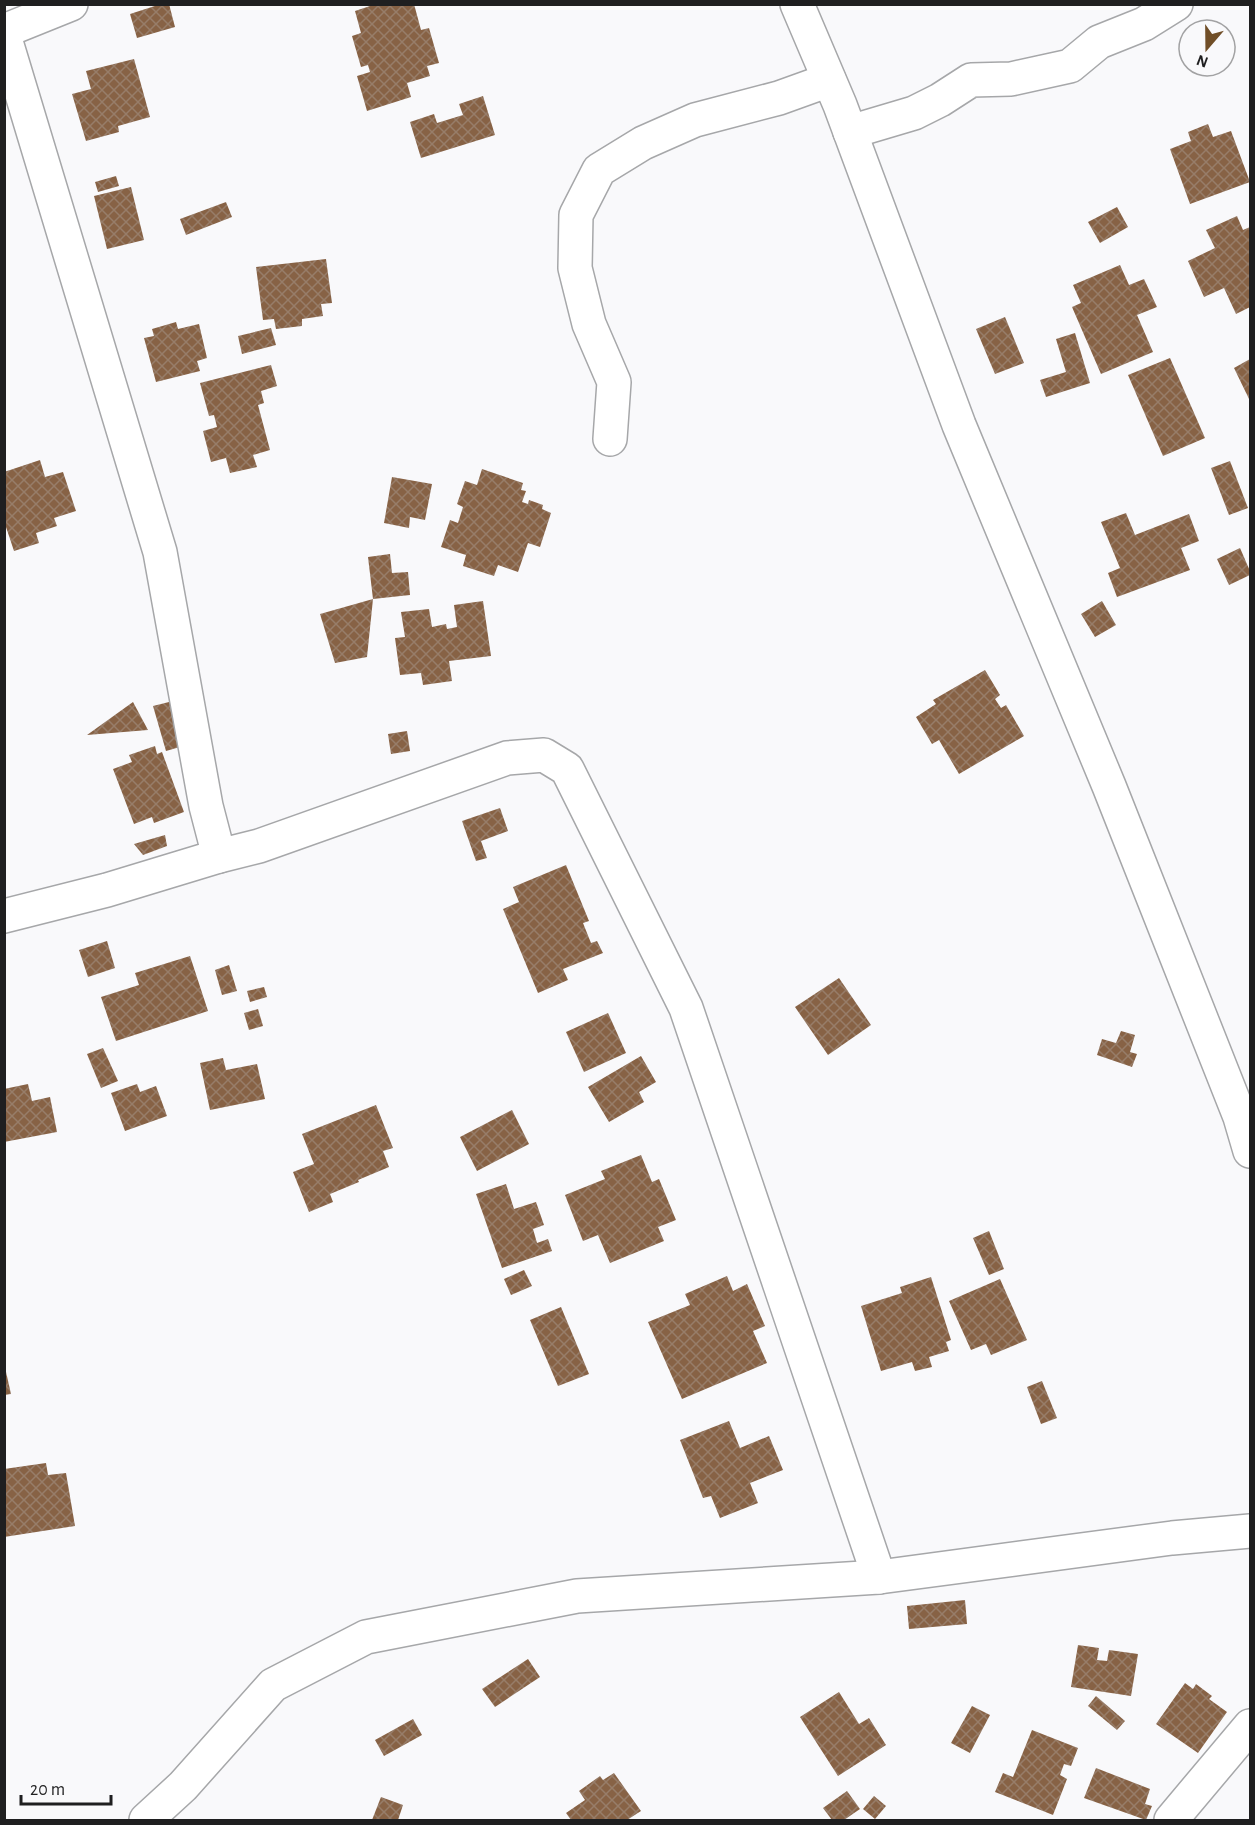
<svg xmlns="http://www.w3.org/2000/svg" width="1255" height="1825" viewBox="0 0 1255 1825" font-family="'Alegreya Sans',sans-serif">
<defs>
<pattern id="building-cross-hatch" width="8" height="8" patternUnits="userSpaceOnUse" patternTransform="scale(1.5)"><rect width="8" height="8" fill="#876245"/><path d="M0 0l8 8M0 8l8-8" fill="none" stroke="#977d69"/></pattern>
</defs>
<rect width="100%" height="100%" fill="#f9f9fb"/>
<g fill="url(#building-cross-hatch)">
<path d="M161,4H169L175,27L137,38L130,14Z"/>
<path d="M376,4H414L421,30L429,28L439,63L427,66L430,76L407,83L411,97L367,111L357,76L370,72L368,65L361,67L352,36L361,33L355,11Z"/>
<path d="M134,59L150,117L118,126L119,132L86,141L72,94L91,89L86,71Z"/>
<path d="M483,96L495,135L421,158L410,122L434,114L437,123L463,115L459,104Z"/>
<path d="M1208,124L1213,137L1231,131L1250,182L1190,204L1170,149L1191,141L1188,132Z"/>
<path d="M116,176L119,186L98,192L95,182Z"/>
<path d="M131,187L144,240L107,249L94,196Z"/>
<path d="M226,202L232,217L186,235L180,219Z"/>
<path d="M1117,207L1128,227L1100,243L1088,222Z"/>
<path d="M1237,216L1243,230L1250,227V307L1236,314L1224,288L1204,297L1188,261L1215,248L1206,230Z"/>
<path d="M326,259L332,303L321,304L323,316L302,319V326L276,329L274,319L263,320L256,267Z"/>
<path d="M1120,265L1129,285L1144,279L1157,307L1137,315L1153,352L1101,374L1072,307L1081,303L1073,285Z"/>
<path d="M1005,317L1024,363L995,374L976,329Z"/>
<path d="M176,322L178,329L199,324L207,358L197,361L200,371L156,382L144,338L154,336L152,329Z"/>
<path d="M271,328L276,345L242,354L238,336Z"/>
<path d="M1075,333L1090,383L1046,397L1040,380L1066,372L1056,339Z"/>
<path d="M1170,358L1205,438L1163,456L1128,375Z"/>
<path d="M1250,359V401L1234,368Z"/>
<path d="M271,365L277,386L261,391L264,403L258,405L270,450L253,455L257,467L230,473L226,458L211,462L203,431L217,427L214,415L209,416L200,383Z"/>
<path d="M40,460L45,477L63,472L76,511L54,518L57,526L36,533L39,543L14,551L4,521V472Z"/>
<path d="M1230,461L1248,508L1229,515L1211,468Z"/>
<path d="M482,469L523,483L521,490L526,491L522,502L528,504L529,500L543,505L542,509L551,513L540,547L528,543L518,572L498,565L494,576L463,566L466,555L441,547L450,520L458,523L463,507L457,504L465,481L477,485Z"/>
<path d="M392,477L432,484L425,520L410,517L409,528L384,523Z"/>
<path d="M1126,513L1135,535L1189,514L1199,541L1181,548L1190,570L1117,597L1108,573L1120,568L1101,522Z"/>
<path d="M1240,548L1250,571V575L1229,585L1217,559Z"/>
<path d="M390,554L392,573L408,572L410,595L373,599L368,557Z"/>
<path d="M373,599L367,657L335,663L320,614Z"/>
<path d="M483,601L491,656L449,661L452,681L423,685L421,673L400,675L395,638L405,637L401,612L429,609L432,627L446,624L447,629L457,627L454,605Z"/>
<path d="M1102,601L1116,625L1095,637L1081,614Z"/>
<path d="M985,670L1000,695L995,699L1001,708L1006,705L1024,736L959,774L939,740L932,744L916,717L936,704L933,700Z"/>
<path d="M173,701L187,745L166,751L153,706Z"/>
<path d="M133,702L148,730L87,735Z"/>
<path d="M407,731L410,751L391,754L388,734Z"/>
<path d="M155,746L157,754L162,752L184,812L154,823L152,817L134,824L113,769L132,762L129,755Z"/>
<path d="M500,808L508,831L481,841L487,858L476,861L462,821Z"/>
<path d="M165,835L167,846L143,855L134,844Z"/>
<path d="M566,865L589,921L583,923L591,943L597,941L603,953L563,969L568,980L538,993L503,909L519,902L513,887Z"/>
<path d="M107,941L115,968L88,977L79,950Z"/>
<path d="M190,956L208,1011L116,1041L101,997L139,985L135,973Z"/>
<path d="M229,965L237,991L222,995L215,970Z"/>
<path d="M839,978L871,1025L828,1055L795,1007Z"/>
<path d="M264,987L267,997L250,1002L247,991Z"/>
<path d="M258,1009L263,1026L249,1030L244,1013Z"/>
<path d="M608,1013L626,1053L584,1072L566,1032Z"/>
<path d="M1121,1031L1135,1035L1130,1052L1137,1054L1132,1067L1097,1055L1102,1039L1116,1043Z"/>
<path d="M103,1048L118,1081L101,1088L87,1054Z"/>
<path d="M641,1056L656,1082L639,1092L644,1102L609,1122L588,1087Z"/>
<path d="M223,1058L226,1070L257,1064L265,1099L210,1110L200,1063Z"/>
<path d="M28,1084L32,1101L50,1097L57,1132L4,1142V1089Z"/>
<path d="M137,1084L140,1092L156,1086L167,1116L125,1131L111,1093Z"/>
<path d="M376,1105L393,1148L383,1151L389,1167L358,1180L359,1182L330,1194L333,1202L309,1212L293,1172L314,1164L302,1134Z"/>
<path d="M512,1110L529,1144L477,1171L460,1137Z"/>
<path d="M641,1155L652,1182L659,1179L676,1220L658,1227L664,1241L610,1263L598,1235L583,1241L565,1195L605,1179L601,1171Z"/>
<path d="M506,1184L514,1209L536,1202L544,1225L533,1229L537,1243L548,1239L552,1251L502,1268L476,1194Z"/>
<path d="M989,1231L1004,1269L989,1275L973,1238Z"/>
<path d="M524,1270L532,1286L511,1295L504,1279Z"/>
<path d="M727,1276L733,1291L747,1284L765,1326L753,1331L767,1363L682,1399L648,1322L690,1305L685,1294Z"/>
<path d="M931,1277L951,1340L946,1342L949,1351L929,1357L932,1367L915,1371L912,1362L881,1371L861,1306L902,1293L900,1287Z"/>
<path d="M1000,1279L1027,1340L991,1355L986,1344L971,1350L949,1301Z"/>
<path d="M561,1307L589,1374L558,1386L530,1320Z"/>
<path d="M4,1363L11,1394L4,1395Z"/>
<path d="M1042,1381L1057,1418L1041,1424L1027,1387Z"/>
<path d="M729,1421L740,1448L769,1436L783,1470L750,1483L758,1503L720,1518L711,1496L703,1498L680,1440Z"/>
<path d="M46,1463L48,1475L66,1473L75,1526L4,1537V1469Z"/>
<path d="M965,1600L967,1624L909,1629L907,1606Z"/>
<path d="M1078,1645L1099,1648L1097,1660L1107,1661L1109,1650L1138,1654L1131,1696L1071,1687Z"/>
<path d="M528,1659L540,1677L495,1707L482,1689Z"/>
<path d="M1185,1683L1193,1689L1196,1684L1212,1696L1209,1699L1227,1712L1198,1753L1156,1724Z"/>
<path d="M839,1692L859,1724L869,1718L886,1745L838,1776L800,1717Z"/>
<path d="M1096,1696L1125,1721L1117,1730L1088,1706Z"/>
<path d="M972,1706L990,1715L970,1753L951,1743Z"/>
<path d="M413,1719L422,1735L384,1756L375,1740Z"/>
<path d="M1032,1730L1078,1748L1071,1766L1064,1764L1060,1775L1067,1779L1053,1815L995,1792L1003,1773L1013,1777Z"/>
<path d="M1096,1768L1150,1789L1145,1804L1152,1806L1146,1820L1084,1798Z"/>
<path d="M614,1773L641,1811L627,1820H571L566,1813L585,1800L579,1791L600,1776L603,1780Z"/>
<path d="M847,1791L860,1809L844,1820H832L823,1808Z"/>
<path d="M874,1796L886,1806L875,1819L863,1809Z"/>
<path d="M381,1797L403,1805L398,1820H372Z"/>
</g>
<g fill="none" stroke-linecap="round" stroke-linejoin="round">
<defs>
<g id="minor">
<path d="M797,4L840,105L959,425L1109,786L1240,1117L1250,1151"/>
<path d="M4,31L71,4"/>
<path d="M4,35L160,552L206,806L219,856L259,846L507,758L544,755L567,769L686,1008L879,1577"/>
<path d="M850,132L914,113L940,100L971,80L1011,79L1070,66L1099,42L1144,24L1176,4"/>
<path d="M610,439L614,382L589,324L575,268L576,215L599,170L643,143L695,120L779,98L829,80"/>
<path d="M4,916L107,890L219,856"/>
<path d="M146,1820L183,1786L273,1685L366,1637L577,1596L879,1577L1172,1538L1250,1531"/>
<path d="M1171,1820L1250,1726"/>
</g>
</defs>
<use href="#minor" stroke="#a6a7a9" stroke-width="36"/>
<use href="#minor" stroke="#fff" stroke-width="33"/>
</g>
<rect width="1255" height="1825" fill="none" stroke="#1f1f20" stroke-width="12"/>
<g transform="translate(1207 48) rotate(200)"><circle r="28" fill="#f9f9fb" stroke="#a2a2a3" stroke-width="1.5"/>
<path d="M0-4.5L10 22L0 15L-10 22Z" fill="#704e27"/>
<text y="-9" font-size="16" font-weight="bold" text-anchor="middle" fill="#1f1f20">N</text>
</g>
<path d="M21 1795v9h90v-9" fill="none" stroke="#1f1f20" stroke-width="3"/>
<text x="30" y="1795" font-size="18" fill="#1f1f20" stroke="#f9f9fb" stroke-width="4.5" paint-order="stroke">20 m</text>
</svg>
